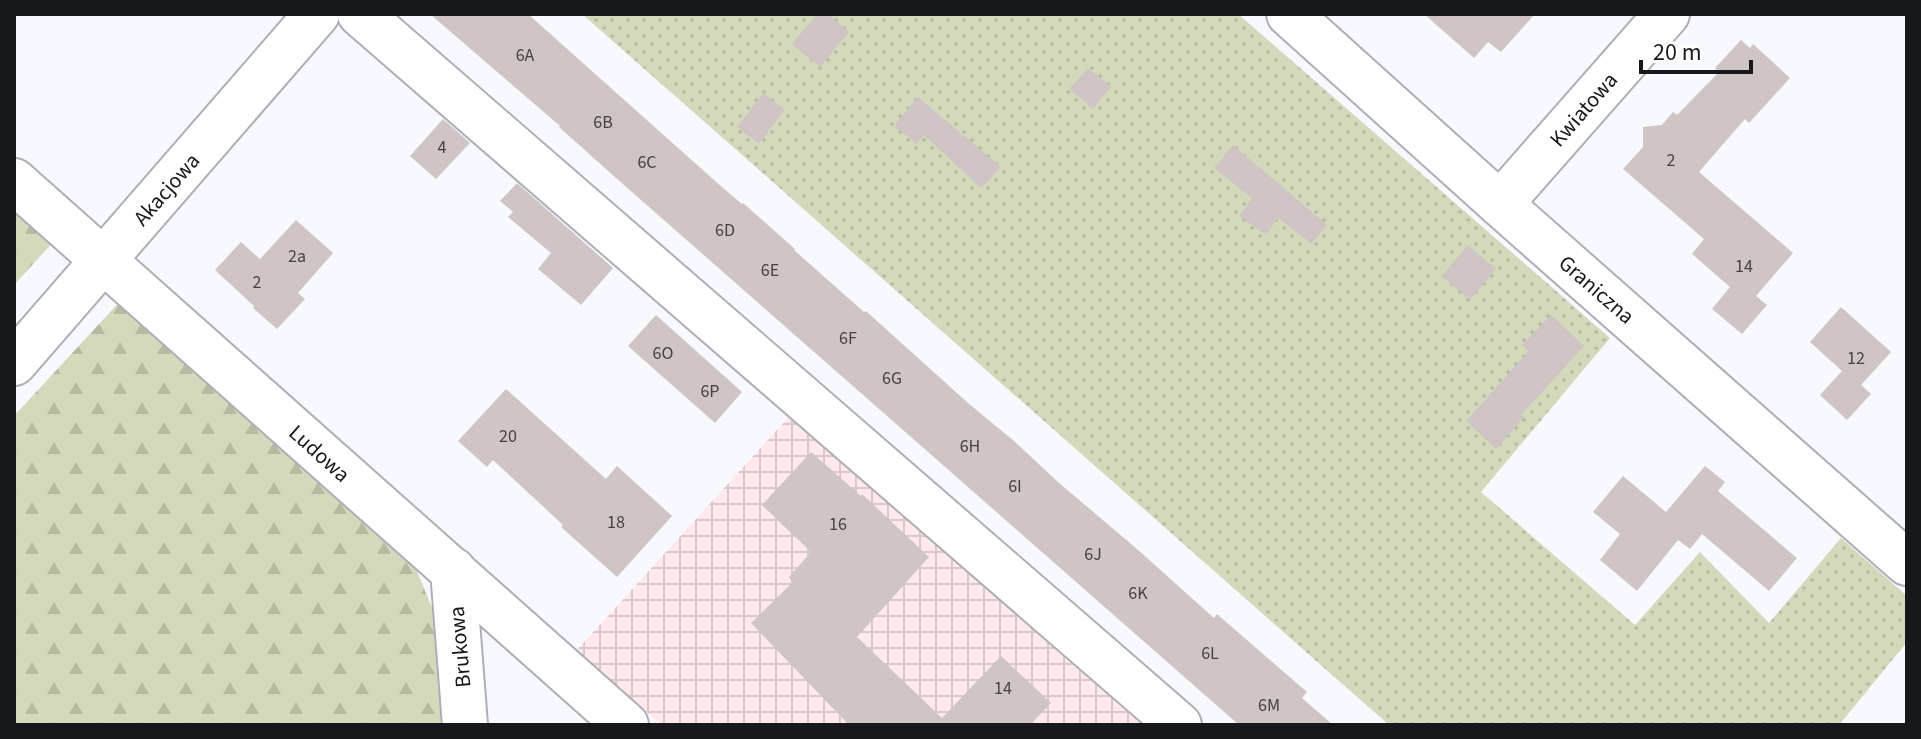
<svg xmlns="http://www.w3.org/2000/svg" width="1921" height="739" viewBox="0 0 1921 739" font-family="'Source Sans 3',sans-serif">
<defs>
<pattern id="industrial-grid" width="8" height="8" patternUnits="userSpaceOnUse" patternTransform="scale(2)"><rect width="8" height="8" fill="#ffe9ec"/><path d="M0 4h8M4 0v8" fill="none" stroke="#dac7ca"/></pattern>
<pattern id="forest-firs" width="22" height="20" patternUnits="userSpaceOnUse" patternTransform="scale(2)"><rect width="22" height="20" fill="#d5d9bb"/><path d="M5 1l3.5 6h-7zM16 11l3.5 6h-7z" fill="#b6baa0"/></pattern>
<pattern id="park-dots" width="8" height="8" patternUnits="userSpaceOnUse" patternTransform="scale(2)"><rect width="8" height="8" fill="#d5d9bb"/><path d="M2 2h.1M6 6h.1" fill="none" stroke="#b6baa0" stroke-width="1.8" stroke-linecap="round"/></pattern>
</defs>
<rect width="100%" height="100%" fill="#f8f9fe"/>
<path fill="url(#industrial-grid)" d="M795,410L1154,725H661L577,650Z"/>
<g fill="url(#forest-firs)">
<path d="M14,203L55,240L14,285Z"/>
<path d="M124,297L408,549L437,620L447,725H14V416Z"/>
</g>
<path fill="url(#park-dots)" d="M582,14H1238L1610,338L1481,492L1635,625L1700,552L1769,623L1841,538L1907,596V642L1839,725H1389Z"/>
<g fill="#cec5c4">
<path d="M430,14H528L723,188L742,204L743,203L795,249L794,250L864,312L866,311L968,403L1014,441L1058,482L1137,549L1214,618L1217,614L1307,692L1302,698L1333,725H1239L616,178L559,127L560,126Z"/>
<path d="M817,14H828L849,32L820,67L792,44Z"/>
<path d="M1424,14H1535L1501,52L1488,42L1474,58Z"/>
<path d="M1741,40L1750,48L1753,44L1790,78L1749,123L1745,119L1699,172L1793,253L1756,296L1767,305L1742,334L1712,309L1730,287L1692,254L1704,239L1623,169L1643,147V127L1662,125L1673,112L1677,115L1719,72L1715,68Z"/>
<path d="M1088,68L1111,87L1093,109L1069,89Z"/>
<path d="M763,93L785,110L759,144L737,127Z"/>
<path d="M918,97L1001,167L981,188L924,135L917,144L894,126Z"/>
<path d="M443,119L470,143L436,179L410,156Z"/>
<path d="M1233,145L1327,225L1312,244L1278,218L1266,235L1239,216L1252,198L1214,168Z"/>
<path d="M517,183L613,268L581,305L538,269L551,253L508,217L513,212L500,201Z"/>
<path d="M296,220L333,253L298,293L305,299L277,329L253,308L254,306L215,270L241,242L260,259Z"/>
<path d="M1468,245L1496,269L1470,300L1442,276Z"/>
<path d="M1841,307L1891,352L1861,385L1871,394L1847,420L1820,395L1842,371L1810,342Z"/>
<path d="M656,315L742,392L715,423L628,346Z"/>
<path d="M1551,315L1584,346L1521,415L1524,417L1496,449L1466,421L1529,351L1522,345Z"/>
<path d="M506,389L606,479L617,466L672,516L617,577L561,527L563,525L493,460L487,467L458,441Z"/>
<path d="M811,452L861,496L862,494L929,557L857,637L942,718L1001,656L1051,703L1030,725H849L751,623L793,582L789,577L811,552L762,505Z"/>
<path d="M1705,466L1725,482L1718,491L1797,558L1769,591L1702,534L1690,549L1678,540L1637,591L1600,560L1620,534L1593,512L1623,476L1666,512Z"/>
</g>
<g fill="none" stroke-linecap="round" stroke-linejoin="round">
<defs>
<g id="minor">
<path d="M360,14L1179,725"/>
<path d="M1289,14L1500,204L1907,563"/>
<path d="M14,181L626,725"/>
<path d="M1500,204L1667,14"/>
<path d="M14,363L317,14"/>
<path d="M453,570L465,725"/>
</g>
</defs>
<use href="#minor" stroke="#aeafb6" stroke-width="48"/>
<use href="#minor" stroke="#fff" stroke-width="44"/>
</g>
<g text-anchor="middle" stroke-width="6" stroke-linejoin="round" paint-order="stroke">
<g font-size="18" fill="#454345">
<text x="525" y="61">6A</text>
<text x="603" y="128">6B</text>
<text x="442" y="153">4</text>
<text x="1671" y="166">2</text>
<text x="647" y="168">6C</text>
<text x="725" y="236">6D</text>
<text x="297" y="262">2a</text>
<text x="1744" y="272">14</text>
<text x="770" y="276">6E</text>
<text x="257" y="288">2</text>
<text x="848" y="344">6F</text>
<text x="663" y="359">6O</text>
<text x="1856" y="364">12</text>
<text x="892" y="384">6G</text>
<text x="710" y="397">6P</text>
<text x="508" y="442">20</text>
<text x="970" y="452">6H</text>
<text x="1015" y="492">6I</text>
<text x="616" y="528">18</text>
<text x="838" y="530">16</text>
<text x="1093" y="560">6J</text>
<text x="1138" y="599">6K</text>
<text x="1210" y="659">6L</text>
<text x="1003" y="694">14</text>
<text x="1269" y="711">6M</text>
</g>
<g font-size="22" fill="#17181b" stroke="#fff">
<text transform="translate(1583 109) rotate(-49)" y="8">Kwiatowa</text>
<text transform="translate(166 189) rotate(-49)" y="8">Akacjowa</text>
<text transform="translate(1597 289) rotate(41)" y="8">Graniczna</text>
<text transform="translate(320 453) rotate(42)" y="8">Ludowa</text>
<text transform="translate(459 647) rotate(-95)" y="8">Brukowa</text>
</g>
</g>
<rect width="1921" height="739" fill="none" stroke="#17181b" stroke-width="32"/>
<path d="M1641 60v12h110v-12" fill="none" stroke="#17181b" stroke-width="4"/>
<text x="1653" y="60" font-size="24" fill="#17181b" stroke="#ffffff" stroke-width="6" paint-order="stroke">20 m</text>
</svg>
